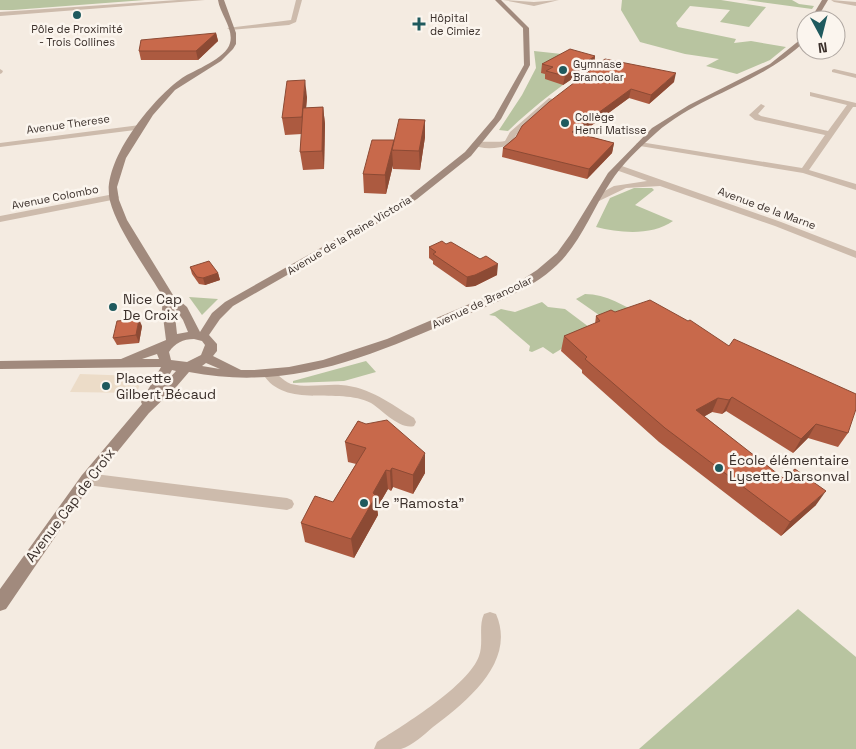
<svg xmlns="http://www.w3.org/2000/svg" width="856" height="749" viewBox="0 0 856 749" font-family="'Space Grotesk',sans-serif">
<rect width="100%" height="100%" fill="#f4ebe1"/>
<g fill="#b8c4a0">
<path d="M0,0H145L13,10H0Z"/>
<path d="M622,0H721L766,7L749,27L720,22L730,10L690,6L676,23L678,27L736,39L734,43L751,41L786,47L770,60L737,74L706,66L719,59L685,54L640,42L621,10Z"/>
<path d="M746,0H792L799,4L814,6L812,9Z"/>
<path d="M534,51L571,55L599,61C565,82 536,104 508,131L499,130L522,95L536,68Z"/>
<path d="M634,188H652L654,190L635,205L673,221C652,236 620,233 596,227L610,198Z"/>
<path d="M585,294C606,294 625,306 643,316L609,322L576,299Z"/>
<path d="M189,297L218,299L202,315Z"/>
<path d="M542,302L548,307L565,309L593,330L553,354L543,347L532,352L529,351L530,346L495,316L489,315L501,309L515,312Z"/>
<path d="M366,361L376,372L344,381L293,383V381Z"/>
<path d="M798,609L856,657V749H639Z"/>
</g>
<path fill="#ecdcc8" d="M80,374L136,376L141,380L137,393L70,392Z"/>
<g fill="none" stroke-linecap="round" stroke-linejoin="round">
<g fill="#cdbbac" fill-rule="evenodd">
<path d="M178,0H205L0,16V12Z"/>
<path d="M296,0H302L296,22L289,25L230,30L227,28L291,20Z"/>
<path d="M503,0L534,2L559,0L534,6Z"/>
<path d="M831,0L856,2V6L834,2Z"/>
<path d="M0,69L3,71L2,73L0,74Z"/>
<path d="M834,69L856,74V78L832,72V70Z"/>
<path d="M810,92L856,103V107H853L809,170L856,184V190L803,173L640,146L636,144L640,142L802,168L825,135L755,120L749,115L761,104L765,106L758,114L761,116L828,131L847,105L810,96Z"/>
<path d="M549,98L556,100L516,135L511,145C499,148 483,151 472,144C478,140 496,143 505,141L510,132Z"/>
<path d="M140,125H143V129L0,147V143Z"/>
<path d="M619,165L781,222L856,251V258L775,226L660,186L626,188L599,201H593V197L614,186L647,181L616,170V166Z"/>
<path d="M114,194L119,197L117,199L0,222V216Z"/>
<path d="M269,370C278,372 282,381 291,384C307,388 325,384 341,385C370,387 391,404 414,418L416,422L414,426C400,430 382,410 371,403C338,386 285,410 263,374Z"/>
<path d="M87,473L287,498L292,500L294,504L292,508L287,510L87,485L82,483L80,479L82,475Z"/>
<path d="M490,612L496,614C517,662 466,702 433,727C425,734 412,746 401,749C394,749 382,749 374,749L377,742C404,725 469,685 479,656C484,642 478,627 484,614Z"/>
</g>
<g fill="#a18a7d" fill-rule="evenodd">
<path d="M218,0H224L236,33V44L233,49L221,61L175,90L153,115L126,158L117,187L119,200L127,220L173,295L187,307L200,332L212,313L225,302L386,211L411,195L465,152L494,118L524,65L523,28L495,0H501L529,28L530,65L501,119L471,156L417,199L392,215L233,306L220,319L209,335L217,344V351L213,356L241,370H254L289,367L323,360L387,339L514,285L537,270L557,253L570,235L608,173L652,128L689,105L770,64L806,35V40C762,84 701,94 656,133C639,148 622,164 610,183C592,210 581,242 557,265C531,290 494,303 461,317C369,356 291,392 189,372L177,386L149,413L92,483L6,609L0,611V589L82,475L142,404L141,402L161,367L0,369V361L121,359L166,340L162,309L163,297C148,271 117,229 110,201C100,163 152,99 182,78C194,70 226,59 230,43C234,29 220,14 218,0ZM174,307L183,320L188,332L177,334ZM194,339L202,341L205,345L201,355L187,362L171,360L169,352C175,343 183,339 194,339ZM157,354L159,359H142ZM206,363L220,369L202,366ZM172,370L176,371L165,383Z"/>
<path d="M822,0H828L816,20H810Z"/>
</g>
</g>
<g fill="#ac5a40">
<path d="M216,33L218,41L198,60H141L139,51Z"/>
<path d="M595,56L594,64L563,85L545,79V74L541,73L542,64Z"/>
<path d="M674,82L649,104L629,98L580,134L614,143L612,153L587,179L502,157L503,148L516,137L549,102Z"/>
<path d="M307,97L306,108L323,107L325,124L324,169L303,170L300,152L302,134L285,135L282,118Z"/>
<path d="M425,120V137L420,170L393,169V165L386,194L364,193L363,174L394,143Z"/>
<path d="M446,244L497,275L475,286L466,287L433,264V261L429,258V247Z"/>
<path d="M190,267L218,273L220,280L205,285L199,284L192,274Z"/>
<path d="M596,316L848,433L838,447L808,438L793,453L726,411L722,414L712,412L704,416L816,505L781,536L659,442L582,373V370L561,351L564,336L595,324Z"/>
<path d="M142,326L139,343L117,345L113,338Z"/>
<path d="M358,421L425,473L413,494L393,487L391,491L388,489L377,508L378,515L354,558L305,542L301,523L333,502L356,464L348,462L345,442Z"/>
</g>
<g fill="#8c4a34">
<path d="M216,33L218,41L198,60L196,51Z"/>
<path d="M595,56L594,64L563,85L565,76Z"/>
<path d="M676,73L674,82L649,104L651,95Z"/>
<path d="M305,80L307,97L304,134L302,117Z"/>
<path d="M631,89L629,98L570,141L572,132Z"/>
<path d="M323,107L325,124L324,169L322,151Z"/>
<path d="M425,120V137L420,170L419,151Z"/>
<path d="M394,140V151L392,150L393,165L386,194L385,175Z"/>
<path d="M614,143L612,153L587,179L589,169Z"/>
<path d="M498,264L497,275L475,286L466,287L467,277Z"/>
<path d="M218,273L220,280L205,285L203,278Z"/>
<path d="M139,319L142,326L139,343L136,335Z"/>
<path d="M732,397L726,411L722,414L729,400Z"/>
<path d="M718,398L712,412L690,425L696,410Z"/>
<path d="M816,424L808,438L793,453L801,439Z"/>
<path d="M425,453V473L413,494V475Z"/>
<path d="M392,468L393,487L391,491L390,471Z"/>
<path d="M386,470L388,489L377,508L378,515L354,558L351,539L373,493Z"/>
<path d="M826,491L816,505L781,536L790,522Z"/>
</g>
<g fill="#c8694b" stroke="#8c4a34">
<path d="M216,33L196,51H139L141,40Z"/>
<path d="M570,49L595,56L565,76L546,71L553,67L542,64Z"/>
<path d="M605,59L676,73L651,95L631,89L572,132L614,143L589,169L503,148L516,137L522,126L549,102Z"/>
<path d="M305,80L302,117L282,118L287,81Z"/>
<path d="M323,107L322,151L300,152L303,108Z"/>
<path d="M399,119L425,120L419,151L392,150Z"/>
<path d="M372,140H394L385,175L363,174Z"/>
<path d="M442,241L446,244L451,242L480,259L486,256L498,264L475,275L467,277L433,254L436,252L429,247Z"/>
<path d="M209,261L218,273L203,278L197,277L190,267Z"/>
<path d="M650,300L688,321L690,320L729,346L734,339L856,394V409L848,433L816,424L801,439L732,397L729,400L718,398L696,410L783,478L795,469L826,491L790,522L665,428L585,359L587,357L564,336L600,321L596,316L611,310L615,312Z"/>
<path d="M139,319L136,335L113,338L117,321Z"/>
<path d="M387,420L425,453L413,475L392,468L390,471L386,470L373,493L376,496L351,539L301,523L315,496L333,502L366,448L345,442L358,421L366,424Z"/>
</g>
<g fill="#1f5a5e" stroke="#fbf5ee" stroke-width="2">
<circle cx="77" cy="15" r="5"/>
<path d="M416.5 16.5h5v5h5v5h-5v5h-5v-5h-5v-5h5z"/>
<circle cx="563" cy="70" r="5"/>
<circle cx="565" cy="123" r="5"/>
<circle cx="113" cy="307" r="5"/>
<circle cx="106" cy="386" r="5"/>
<circle cx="719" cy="468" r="5"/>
<circle cx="364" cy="503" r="5"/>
</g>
<g text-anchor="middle" stroke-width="5" stroke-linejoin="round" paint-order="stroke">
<g font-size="11" fill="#3b302b" stroke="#fbf5ee" text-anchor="start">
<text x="430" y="22">Hôpital<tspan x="430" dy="13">de Cimiez</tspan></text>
<text x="77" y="33" text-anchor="middle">Pôle de Proximité<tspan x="77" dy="13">- Trois Collines</tspan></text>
<text x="573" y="68">Gymnase<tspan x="573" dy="13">Brancolar</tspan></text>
<text x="575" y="121">Collège<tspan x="575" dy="13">Henri Matisse</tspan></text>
</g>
<g font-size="11" fill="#3b302b" stroke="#fbf5ee">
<text transform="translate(68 124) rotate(-8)" y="4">Avenue Therese</text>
<text transform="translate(55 197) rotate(-11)" y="4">Avenue Colombo</text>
<text transform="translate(767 208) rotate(20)" y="4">Avenue de la Marne</text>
<text transform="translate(349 235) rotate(-31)" y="4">Avenue de la Reine Victoria</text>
<text transform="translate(482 302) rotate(-25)" y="4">Avenue de Brancolar</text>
</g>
<g font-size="14" fill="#3b302b" stroke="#fbf5ee" text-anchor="start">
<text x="123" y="304">Nice Cap<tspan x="123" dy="16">De Croix</tspan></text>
<text x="116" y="383">Placette<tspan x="116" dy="16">Gilbert Bécaud</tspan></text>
<text x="729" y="465">École élémentaire<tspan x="729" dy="16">Lysette Darsonval</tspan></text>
<text x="374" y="508">Le "Ramosta"</text>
</g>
<g font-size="14" fill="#3b302b" stroke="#fbf5ee">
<text transform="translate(70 505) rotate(-53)" y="5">Avenue Cap de Croix</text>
</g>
</g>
<g transform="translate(821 35) rotate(173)"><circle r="24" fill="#fbf5ee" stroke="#aea6a0"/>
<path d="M0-4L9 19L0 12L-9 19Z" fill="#1f5a5e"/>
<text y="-8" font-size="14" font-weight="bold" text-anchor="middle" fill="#3b302b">N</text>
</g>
</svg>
